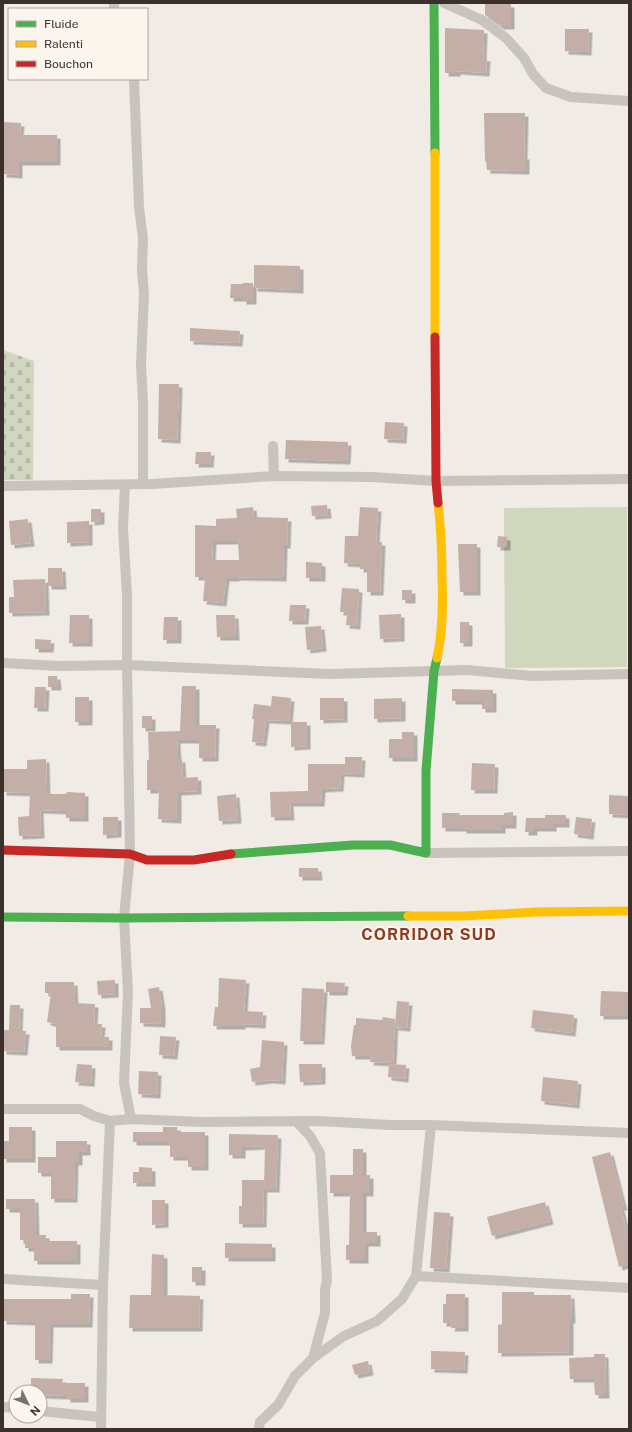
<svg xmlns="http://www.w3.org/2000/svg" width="632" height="1432" viewBox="0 0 632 1432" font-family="'Public Sans',sans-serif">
<defs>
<pattern id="cemetery-stones" width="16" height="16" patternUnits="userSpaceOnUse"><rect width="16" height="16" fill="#d1d6bf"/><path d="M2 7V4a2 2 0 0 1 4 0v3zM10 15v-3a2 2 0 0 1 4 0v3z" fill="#b4b8a4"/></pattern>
<filter id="shadow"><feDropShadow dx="3.5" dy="3.5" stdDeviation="0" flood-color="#0004"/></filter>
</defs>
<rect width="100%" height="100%" fill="#f0ebe5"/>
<path fill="url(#cemetery-stones)" d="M3,350L34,361L33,480H3Z"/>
<path fill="#d1d6bf" d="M627,507V667L505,668L504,508Z"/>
<g fill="#c3afa7" fill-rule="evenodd" filter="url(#shadow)">
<path d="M485,3L511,4V26H501L485,15Z"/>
<path d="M445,28L484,30L483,58H487L486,73L457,71V73H445Z"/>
<path d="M565,29H589L588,52L565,51Z"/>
<path d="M484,113H525L524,156H526V171L487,170L486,161H485Z"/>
<path d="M3,122L21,123L20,135H57V162H19V175L3,174Z"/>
<path d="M254,265L300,266V290L254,288Z"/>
<path d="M243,283H253V301H243V298H230L231,284H243Z"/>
<path d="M190,328L240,331L239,343L190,341Z"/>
<path d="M159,384H179L177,440L158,439Z"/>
<path d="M385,422L404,423L403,440L384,439Z"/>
<path d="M286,440L348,442L347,461L285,459Z"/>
<path d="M196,452H211L210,464H195Z"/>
<path d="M327,505L328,515L312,516L311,506Z"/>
<path d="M253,507L254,517L288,518L287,545H284L283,578L236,577V578H226L223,603L203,601L205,577H195V525L216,526V519L237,518L236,509ZM213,541H238L239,560H212Z"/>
<path d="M360,507L378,508L376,542H382L380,592H367V569H360V564L344,563L345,536H358Z"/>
<path d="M91,509H101V521L91,522Z"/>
<path d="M28,519L31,543L11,545L9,521Z"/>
<path d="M89,521V542L67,543V522Z"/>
<path d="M498,536L507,537V547H497Z"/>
<path d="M458,544H477V592H460Z"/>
<path d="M306,562L322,563V578H306Z"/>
<path d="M48,568H62L63,586H48Z"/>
<path d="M45,579L46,612L9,613V597H14L13,580Z"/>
<path d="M342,588L359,589L357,626L346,625L347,612H340Z"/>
<rect x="402" y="590" width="10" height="10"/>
<path d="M290,605H306L305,621H289Z"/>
<path d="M401,614V638L380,639L379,615Z"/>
<path d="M70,615H89V643H69Z"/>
<path d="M216,615H235L236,637H217Z"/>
<path d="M164,617H178V640H163Z"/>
<rect x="460" y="622" width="9" height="21"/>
<path d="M321,626L323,648L307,650L305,627Z"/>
<path d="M35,639L51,640L50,649H35Z"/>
<path d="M48,676H57L58,687H48Z"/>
<path d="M182,686H196V725H216L215,758H199V740H177L178,759H182L183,778L198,777V791L178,792V820L158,819L159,790H147V760H149L148,732L180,731Z"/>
<path d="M35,687H46L45,708H34Z"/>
<path d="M452,689L493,690V709H482V701H452Z"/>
<path d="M272,696L291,698L289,721L266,720L263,743L252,742L254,719H252L254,704L271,706Z"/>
<rect x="75" y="697" width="14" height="25"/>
<path d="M320,698H344V719L320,720Z"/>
<path d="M402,698V718L374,719V699Z"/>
<rect x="142" y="716" width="10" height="12"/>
<path d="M291,722H307V746L291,747Z"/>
<path d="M402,732H414V758H389V739H402Z"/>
<path d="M345,757H362L361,774L341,773L340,788L322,789L321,803H290L291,817H271L270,792L308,791V764H345Z"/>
<path d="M46,759L47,794H66L67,792L85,793V818H66V811L40,810L41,835L19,836L18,817L29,816L30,793L3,792V769H27V760Z"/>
<path d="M472,763L495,764L494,790H471Z"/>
<path d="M236,794L238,820L219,821L217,796Z"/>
<path d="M609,795L629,796V815L609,814Z"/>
<path d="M513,812V825H502V830H463V828H442V813H460L459,815H504V813Z"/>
<path d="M545,815H566V824H553V828H534V832H525L526,818H545Z"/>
<path d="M103,817H118V834L103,835Z"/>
<path d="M576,817L592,819L590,836L574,834Z"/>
<path d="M299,868H318L319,877H299Z"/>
<path d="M219,978L246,980L244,1011L263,1012L262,1025L242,1024V1026H213L215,1007H218Z"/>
<path d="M115,980V994L98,995L97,981Z"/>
<path d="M45,982H74L75,1003L95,1004L94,1024H102L101,1037H109V1047H56V1024L47,1022L51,993H45Z"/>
<path d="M326,982L345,983L344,992H326Z"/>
<path d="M159,987L162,1007V1024L140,1023V1008H151L148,989Z"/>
<path d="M302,988L324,989L321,1041H300Z"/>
<path d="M601,991L629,992V1016H600Z"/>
<path d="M397,1001L409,1002L407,1028L395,1027Z"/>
<path d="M10,1005H20L19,1031H26L24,1052L3,1051V1030H9Z"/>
<path d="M533,1010L574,1015L572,1033L531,1028Z"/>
<path d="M383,1017L395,1019L393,1063L370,1062L371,1056H352L351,1046L354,1025H356V1018L382,1020Z"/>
<path d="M160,1036L176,1037L174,1056L159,1055Z"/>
<path d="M262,1040L284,1042L282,1081L270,1080L252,1082L250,1069L260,1067Z"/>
<path d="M77,1064L92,1065L91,1083L75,1082Z"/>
<path d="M299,1064H322V1081L300,1082Z"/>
<path d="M389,1064L406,1065L405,1079L388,1077Z"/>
<path d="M139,1071L158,1072L157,1095L138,1094Z"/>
<path d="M543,1077L578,1081L576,1105L541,1101Z"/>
<path d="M9,1127H32V1159H3V1141H9Z"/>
<path d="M163,1127H177V1132H205V1167H188V1157H170V1142H133V1132H163Z"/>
<path d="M229,1134L278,1135L276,1189H264L265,1146L242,1147V1155H229Z"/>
<path d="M56,1141H87V1152H79V1162H75L74,1199H51V1173H38V1157H56Z"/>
<path d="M353,1149H363V1175H370V1193H363V1232H377V1243H365V1260H346V1245H349L350,1193H330V1175H353Z"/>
<path d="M610,1152L624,1207H621L629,1242V1264L619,1267L592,1157Z"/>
<path d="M139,1167L152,1168V1183H133V1172H139Z"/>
<path d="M242,1180H264L263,1224H239V1206H242Z"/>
<path d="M6,1199H35L36,1235H46V1241H77V1261H34V1248H25V1240H20V1209H6Z"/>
<path d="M152,1200H165V1224L152,1225Z"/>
<path d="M545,1202L550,1221L492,1236L487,1217Z"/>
<path d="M434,1212L450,1213L446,1269L430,1268Z"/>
<path d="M225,1243L272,1244V1258H225Z"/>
<path d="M152,1254L164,1255V1295L200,1296L199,1328H129L130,1295H151Z"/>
<rect x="192" y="1267" width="10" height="15"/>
<path d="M502,1292H534V1295H571L572,1320H570V1352L498,1353V1325L502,1324Z"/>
<path d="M71,1294H90L89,1324H50L49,1360H35V1322L3,1321V1299H71Z"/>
<path d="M446,1294H465V1328H451L452,1323H443V1304H446Z"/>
<path d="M431,1351L465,1352L464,1370L431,1369Z"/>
<path d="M594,1354H605L606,1395H595L594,1379H570L569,1358L594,1357Z"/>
<path d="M368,1361L370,1372L355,1375L352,1365Z"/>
<path d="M31,1378L63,1379L62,1383H85V1399H67V1396L40,1395V1392H31Z"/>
</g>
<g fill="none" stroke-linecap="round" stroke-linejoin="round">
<g stroke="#c9c3be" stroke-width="10">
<path d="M114,3V9"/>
<path d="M444,3L482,20L506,38L524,58L533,74L546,88L571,97L629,101"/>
<path d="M134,79L139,207L143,239L142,269L144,294L141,365L143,402V484"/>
<path d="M273,446L274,476"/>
<path d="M125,485L123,528L127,595V665L130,854L124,918L128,992L124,1083L131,1119"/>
<path d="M3,486L152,484L274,476L371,477L436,481L629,479"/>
<path d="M3,663L59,666L127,665L330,674L467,670L532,676L629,674"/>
<path d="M426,853L629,851"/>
<path d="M3,1109H80L94,1116L110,1121L131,1119L202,1122L319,1121L390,1125H431L629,1133"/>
<path d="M296,1121L310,1136L320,1153L327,1280L325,1290V1313L313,1358"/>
<path d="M416,1276L629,1288"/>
<path d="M3,1279L103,1285"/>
<path d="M3,1407L16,1408"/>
<path d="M40,1411L100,1417"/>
<path d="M101,1429L103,1285L110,1121"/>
<path d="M259,1429L260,1422L278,1405L295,1376L313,1358L344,1336L377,1321L402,1299L416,1276L431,1125"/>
</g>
<g stroke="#4caf50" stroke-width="9">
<path d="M434,3L435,153"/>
<path d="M231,854L353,845H390L426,853V771L434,671L437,658"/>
<path d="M3,917L124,918L408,916"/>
</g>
<g stroke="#ffc107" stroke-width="9">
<path d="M435,153V337"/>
<path d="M437,658C443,631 443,605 442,577C442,552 441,528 438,503"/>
<path d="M408,916H463L536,912L629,911"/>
</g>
<g stroke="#c62828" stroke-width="9">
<path d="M435,337L436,481L438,503"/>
<path d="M3,850L130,854L147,860H194L231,854"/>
</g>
</g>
<g text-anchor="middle" stroke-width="4" stroke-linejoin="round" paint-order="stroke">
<g font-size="16" font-weight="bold" letter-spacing="1" fill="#8c3b22" stroke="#fbf5ee">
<text x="429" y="940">CORRIDOR SUD</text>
</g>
</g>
<rect width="632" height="1432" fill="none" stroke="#3b302b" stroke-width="8"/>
<rect x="8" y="8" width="140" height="72" fill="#fbf5ee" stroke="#aea6a0"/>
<rect x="16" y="21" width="20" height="6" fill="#4caf50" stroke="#aea6a0"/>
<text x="44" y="28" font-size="12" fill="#3b302b">Fluide</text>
<rect x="16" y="41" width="20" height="6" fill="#ffc107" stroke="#aea6a0"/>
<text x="44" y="48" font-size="12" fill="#3b302b">Ralenti</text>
<rect x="16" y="61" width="20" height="6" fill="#c62828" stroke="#aea6a0"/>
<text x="44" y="68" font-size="12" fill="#3b302b">Bouchon</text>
<g transform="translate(28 1404) rotate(133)"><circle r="19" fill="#fbf5ee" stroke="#aea6a0"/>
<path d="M0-3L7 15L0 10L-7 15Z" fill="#7a716c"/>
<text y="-6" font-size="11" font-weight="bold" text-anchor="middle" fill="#3b302b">N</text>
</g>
</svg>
